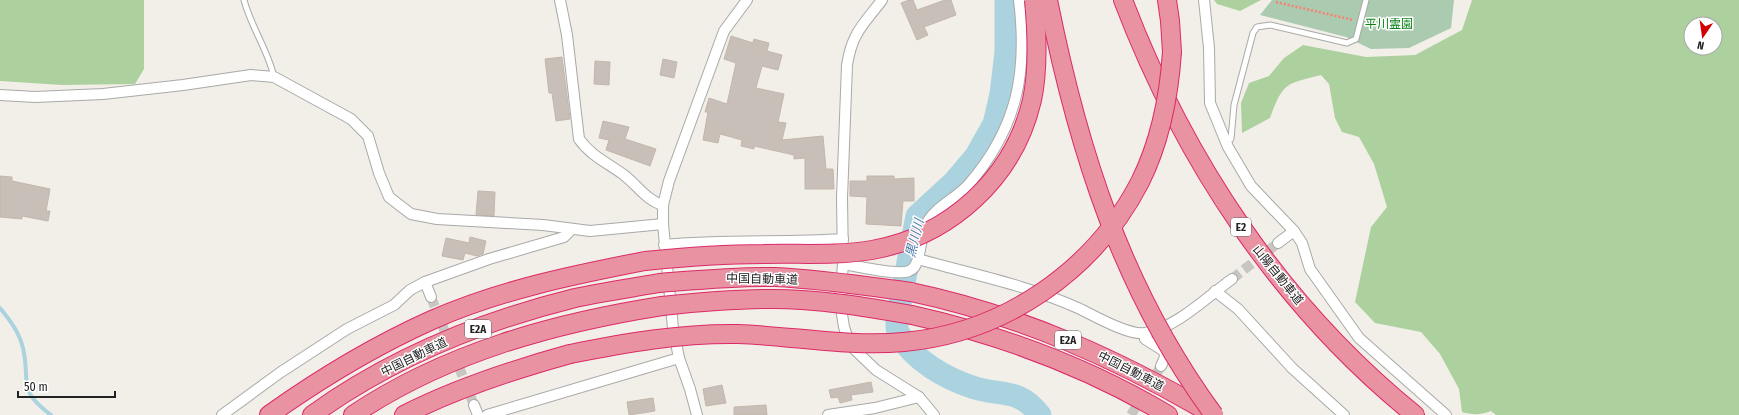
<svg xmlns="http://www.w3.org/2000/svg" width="1739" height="415" viewBox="0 0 1739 415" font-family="'Fira Sans Condensed','Noto Sans JP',sans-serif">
<rect width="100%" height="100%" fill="#f2efe9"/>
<g fill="#add19e" fill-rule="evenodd">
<path d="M0,0H144V69L135,84L62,85L0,81Z"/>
<path d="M1214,0H1261L1240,11L1217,4Z"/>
<path d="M1472,0H1739V415H1496L1491,411C1481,415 1472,415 1462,412L1459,389L1440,354L1421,332L1375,323L1355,302L1371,227L1387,207L1374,164L1359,137L1342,132L1335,118L1329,84L1321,75C1286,84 1283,82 1270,118L1242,133L1241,103L1249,83L1269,76L1284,58L1303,45L1366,57L1415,55L1462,30ZM1691,24H1715V48H1691Z"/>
</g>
<path fill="#aacbaf" d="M1272,0H1454L1451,28L1409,48L1371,49L1346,37L1260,15Z"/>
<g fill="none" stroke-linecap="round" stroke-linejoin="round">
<path stroke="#aad3df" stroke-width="4" d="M0,308C10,320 19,332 23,348C31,383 16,389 51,415"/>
<path stroke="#aad3df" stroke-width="23" d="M1006,0V52L1001,94L994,124L976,156L954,182L917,216L897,319C897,324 896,330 899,334C913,360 945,378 972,387C1002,397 1018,387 1040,415"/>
</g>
<g fill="#c7bfb8" stroke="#c4b6ab">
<path d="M909,0H913L917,10L945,0H951L956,15L924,27L928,35L917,40L901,3Z"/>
<path d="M731,36L753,43L754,39L769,43L767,51L782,55L778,70L762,66L756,88L784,94L778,122L786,123L782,140L823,136L826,169H833L834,189H805V158L794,159V155L754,146V149L741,146L742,140L720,134L718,143L703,140L708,112H705L709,98L727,104L736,63L724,59Z"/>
<path d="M562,57L570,119L556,121L552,93H549L545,59Z"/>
<path d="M663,59L677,62L674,78L660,75Z"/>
<path d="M595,61L610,62L609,85L594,84Z"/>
<path d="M603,121L629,127L625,139L656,149L650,166L606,150L609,140L599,138Z"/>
<path d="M0,176L12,177V181L50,189L46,211H50L48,221L22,216V219L0,217Z"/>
<path d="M867,176H894V179L914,178V201H903L901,226L866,224L867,197L850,196V181H867Z"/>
<path d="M478,191L495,192L494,216L476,215Z"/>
<path d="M470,237L486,241L483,254L477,256L465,253L463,260L442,256L446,238L469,243Z"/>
<path d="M871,382L873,392L851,395L852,400L840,403L838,397L831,398L829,390Z"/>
<path d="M722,385L726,403L706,406L703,389Z"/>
<path d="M653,398L655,411L629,415L627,402Z"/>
<path d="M766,405L767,415H734V407Z"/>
</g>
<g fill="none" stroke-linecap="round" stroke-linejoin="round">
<g stroke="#c8c6c1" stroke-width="10" stroke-dasharray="10 5" stroke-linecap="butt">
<path d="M1232,279L1278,243"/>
<path d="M431,297L474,405"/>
<path d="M1131,415L1161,366"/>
</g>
<defs>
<g id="lane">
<path d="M244,0C251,27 268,50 274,77"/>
<path d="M1226,142L1231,139L1234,105L1253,33L1257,27L1270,25L1347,43L1356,39L1366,0"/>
</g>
<g id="street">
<path d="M560,0L567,35L579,139C591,156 608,163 624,175C638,186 646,200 663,205"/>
<path d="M882,0C863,25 852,33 847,65L842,198L843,264L840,302L844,327L850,345L876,370L919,397L934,415"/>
<path d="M1204,0L1209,48L1210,103L1228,147L1251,186L1294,231"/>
<path d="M0,95L35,97L103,94L183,85L251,75L274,77L351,119L368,136L379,173L389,197L411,214L437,219L543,225L590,231L663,224"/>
<path d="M1278,243L1294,231L1302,243L1310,269L1359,338L1446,415"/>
<path d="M664,245C723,239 783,243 843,239"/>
<path d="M918,259C921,248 922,231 928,221C937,206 957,198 969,184C1017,128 1028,73 1019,0"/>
<path d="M843,264C858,266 896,276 909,271C915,269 916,264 918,259C971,274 1027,285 1078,308C1093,315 1129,336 1145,333C1176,328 1207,297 1232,279"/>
<path d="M425,282L431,297"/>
<path d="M1215,291L1238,309L1292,368L1344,415"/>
<path d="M1144,334L1145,339L1164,351L1165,357L1161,366"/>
<path d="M474,405L478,415"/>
<path d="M222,415L281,372L347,329L394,305L410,290L425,282L489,259L564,237L572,229"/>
<path d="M487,415L679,358"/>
<path d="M697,415L690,389L679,358L673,328L663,224V205L669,181L724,31L747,0"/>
<path d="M828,415L875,408L919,397"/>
</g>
<g id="highway">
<path d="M1123,0C1184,160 1281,307 1415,415"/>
<path d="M1167,0L1170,21L1172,52"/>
<path d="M911,292C1020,315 1118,359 1213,415"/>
<path d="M912,315C1001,335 1089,368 1168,415"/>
<path d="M269,415C321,378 374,346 432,320C500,290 573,275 645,261"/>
<path d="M312,415C390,359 482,321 575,298C602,292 631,288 659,283"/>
<path d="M353,415C445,353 554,323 662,306"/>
<path d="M404,415C457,388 512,370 570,354"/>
</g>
</defs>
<use href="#lane" stroke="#a9a9a9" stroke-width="7"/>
<use href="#street" stroke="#a9a9a9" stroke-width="12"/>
<use href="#highway" stroke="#dc2a67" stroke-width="20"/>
<path stroke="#fa8072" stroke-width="2.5" stroke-dasharray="2 2" stroke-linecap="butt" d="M1276,2L1353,20"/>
<use href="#lane" stroke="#fff" stroke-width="5"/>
<use href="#street" stroke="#fff" stroke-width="10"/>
<use href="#highway" stroke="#e892a2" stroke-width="18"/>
<defs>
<g id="highway-bridge">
<path d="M1048,0C1078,150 1122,290 1214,415"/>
<path d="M645,261C684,257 724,254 763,254C799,253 836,256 872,250C950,236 1014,178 1032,100C1039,68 1037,32 1034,0"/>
<path d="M659,283C697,280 736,276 775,277C820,279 866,286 911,292"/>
<path d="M662,306C699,302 735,299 772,299C819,299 866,307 912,315"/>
<path d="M570,354C625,343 681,333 738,334C794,336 848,347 904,342C1004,333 1094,271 1140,182C1160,142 1169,97 1172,52"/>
</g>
</defs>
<use href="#highway-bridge" stroke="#dc2a67" stroke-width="20" stroke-linecap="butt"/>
<use href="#highway-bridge" stroke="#e892a2" stroke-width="18"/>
</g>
<g text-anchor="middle" stroke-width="3" stroke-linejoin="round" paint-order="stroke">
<g fill="#fff" stroke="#646464" stroke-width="1">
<rect x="1231" y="218" width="20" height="18" rx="3"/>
<rect x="465" y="320" width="26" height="18" rx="3"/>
<rect x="1055" y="331" width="26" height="18" rx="3"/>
</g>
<g font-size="11" font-weight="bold" fill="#222">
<text x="1241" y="231">E2</text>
<text x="478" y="333">E2A</text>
<text x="1068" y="344">E2A</text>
</g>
<g font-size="12" fill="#0c8416" stroke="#fff">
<text x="1389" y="28">平川霊園</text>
</g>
<g font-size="12" fill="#222" stroke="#fff">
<text transform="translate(1278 275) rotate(51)" y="4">山陽自動車道</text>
<text transform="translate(762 279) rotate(1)" y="4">中国自動車道</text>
<text transform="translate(414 357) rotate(-26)" y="4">中国自動車道</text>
<text transform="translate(1131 371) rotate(27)" y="4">中国自動車道</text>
</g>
<g font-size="13" font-style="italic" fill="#4a7aab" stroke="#fff">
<text transform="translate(914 238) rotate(-76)" y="5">黒川川</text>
</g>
</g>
<g transform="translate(1703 36) rotate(193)"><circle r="19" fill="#ffffff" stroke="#a7a7a7"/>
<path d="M0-3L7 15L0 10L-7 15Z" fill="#d40000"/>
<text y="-6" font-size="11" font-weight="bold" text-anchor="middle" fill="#222222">N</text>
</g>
<path d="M18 391v6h97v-6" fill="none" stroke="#222222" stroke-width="2"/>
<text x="24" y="391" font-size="12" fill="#222222" stroke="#ffffff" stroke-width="3" paint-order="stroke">50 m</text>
</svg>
